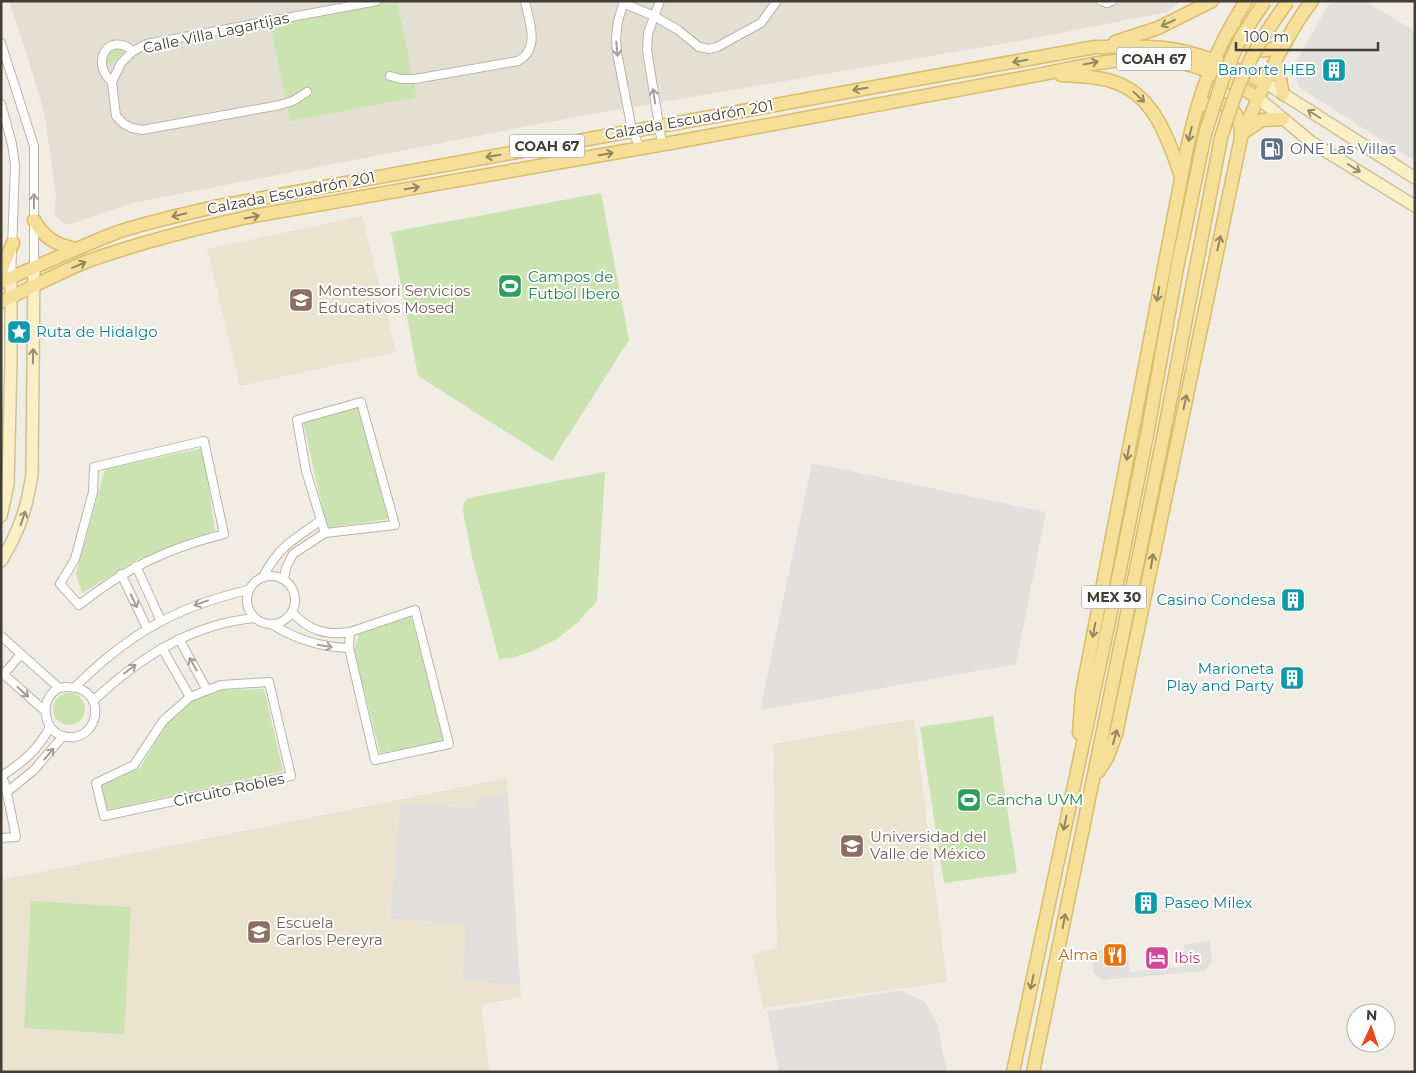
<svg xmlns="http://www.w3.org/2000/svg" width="1416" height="1073" viewBox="0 0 1416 1073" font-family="Montserrat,sans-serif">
<rect width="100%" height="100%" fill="#f1ede5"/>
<path fill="#e4dfd3" d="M9,1H1181L1167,12L1035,38L575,117L133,203L66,225L55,216L56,196L45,116L27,55Z"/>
<g fill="#e9e3cf">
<path d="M362,216L396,352L240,386L207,249Z"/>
<path d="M914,719L947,982L763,1008L752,954L777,948L773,744Z"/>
<path d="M507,778L521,997L481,1005L490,1072H1V880Z"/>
</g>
<g fill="#cae3b0">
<path d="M386,1H397L417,97L290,121L270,22Z"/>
<path d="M114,48L126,49L110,66L108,64L106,57L110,50Z"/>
<path d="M601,193L629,340L552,461L418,376L391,232Z"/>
<path d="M361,407L388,519L327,528L303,422Z"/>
<path d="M203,448L215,531L137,560L82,593L76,574L105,469Z"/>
<path d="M605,472L597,601L577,623L557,639L531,652L511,658L499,659L472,557L463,511L464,503L467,499L473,497Z"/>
<path d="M411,616L444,741L380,753L354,651L359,634Z"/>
<path d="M264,689L283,771L107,810L101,786L140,768L166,724L192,701L221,690Z"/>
<circle cx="69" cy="709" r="16"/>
<path d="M993,716L1017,873L944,883L920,727Z"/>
<path d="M31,901L131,907L124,1034L24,1028Z"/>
</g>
<g fill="#e2e0dd">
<path d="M1346,1H1364L1415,31V161L1300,88L1296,77L1297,60L1329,4Z"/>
<path d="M812,463L1046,512L1016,664L760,710Z"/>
<path d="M507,793L520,985L463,980L466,924L390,918L401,803L477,809L479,799Z"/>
<path d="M1210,941L1212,962L1205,971L1102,980L1093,973L1092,950L1128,951L1130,972L1186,966L1184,945Z"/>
<path d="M901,990L925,1002L937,1023L947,1072H779L767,1011Z"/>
</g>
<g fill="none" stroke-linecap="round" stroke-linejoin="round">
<defs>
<g id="street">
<path d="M624,1L618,21L616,38L617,53L632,130L640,148"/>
<path d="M660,1L648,33L647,50L662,144"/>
<path d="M1101,1L1107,3L1112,1"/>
<path d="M623,3L654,16L678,30L699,47L709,49L717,47L761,23L777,1"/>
<path d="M1,43L34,146V267"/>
<path d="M390,76L401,79H415L518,61C541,48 529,22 525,1"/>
<path d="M112,82C89,62 109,31 133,51"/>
<path d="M307,92L293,101L280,105L142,130L132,128L124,124L116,116L112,82L121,63L133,51L147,44L377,1"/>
<path d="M1,104L12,144L15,165L11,278"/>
<path d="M204,441L224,534C166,549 126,568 79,605L60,584L75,559L93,492L94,467Z"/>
<path d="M136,566L161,621"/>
<path d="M121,574L147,628"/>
<circle cx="271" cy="600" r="24"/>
<path d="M263,577C279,546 293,540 320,521"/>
<path d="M284,579L286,568L293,554L325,533L395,525L361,402L297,420L306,471L325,533"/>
<path d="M292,612C308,630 326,636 350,632L415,610L449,744L375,760L349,648L350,632"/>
<path d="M271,624C296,639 319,647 349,648"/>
<path d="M1,636L59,688"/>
<path d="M179,639L207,690"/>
<path d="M162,648L190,697"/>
<path d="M1,672L45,711"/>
<path d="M4,674L21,654"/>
<path d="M269,682L291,776L104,816L96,783L134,765L163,721L190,697L221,685Z"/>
<path d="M65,687C70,687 75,687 80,689C104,698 98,734 74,737C40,741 36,690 65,687Z"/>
<path d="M74,688C127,635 175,607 248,590"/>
<path d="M93,701C139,658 191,624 255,618"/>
<path d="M1,775L5,784L16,837L1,838"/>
<path d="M2,776C24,761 37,751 50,727"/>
<path d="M7,792L34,770L63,736"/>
</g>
<g id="secondary">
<path d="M1266,83L1415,178"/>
<path d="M1258,98L1311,142L1415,206"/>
<path d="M1,516L8,484L11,362V278"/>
<path d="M1,561C19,532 27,508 32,474L34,267"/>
</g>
<g id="primary">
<path d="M1237,28C1245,53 1266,56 1286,42"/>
<path d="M1115,42L1158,28L1212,1"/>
<path d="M1276,62L1283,94"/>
<path d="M1061,75C1077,76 1095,76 1111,81C1154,93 1168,139 1181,176"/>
<path d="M1244,132L1262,120L1283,119"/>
<path d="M1242,135C1261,92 1282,39 1312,1"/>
<path d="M34,220C44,238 56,245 76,249"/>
<path d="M1,271L13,243"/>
<path d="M1,282C40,265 79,247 118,232C151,221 185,214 219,206L1095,47C1118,47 1141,45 1164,48C1200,52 1233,68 1266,83"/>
<path d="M1,302C30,288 58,273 88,261C141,242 193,229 248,217L676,142L1043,74C1099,62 1153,49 1208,71C1226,78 1242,88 1258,98"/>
<path d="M1079,733L1082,693L1187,148C1199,93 1215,49 1246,1"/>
<path d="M1098,772L1107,758L1116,734L1241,138C1242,114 1229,98 1204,105"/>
<path d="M1013,1072L1118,579L1147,435L1177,268L1205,134"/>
<path d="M1033,1072L1162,443L1221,138"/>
</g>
</defs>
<use href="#street" stroke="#bbb5a8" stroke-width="10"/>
<use href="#secondary" stroke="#cec197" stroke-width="14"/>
<use href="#primary" stroke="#dabc69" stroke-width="15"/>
<use href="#street" stroke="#fff" stroke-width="8"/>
<use href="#secondary" stroke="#faefc5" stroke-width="11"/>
<use href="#primary" stroke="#f6df98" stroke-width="12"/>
<defs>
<g id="primary-bridge">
<path d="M1205,134L1223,78L1241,37L1265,1"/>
<path d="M1221,138C1228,115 1235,93 1245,71C1256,46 1272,23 1288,1"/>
</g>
</defs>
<use href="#primary-bridge" stroke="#dabc69" stroke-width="15" stroke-linecap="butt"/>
<use href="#primary-bridge" stroke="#f6df98" stroke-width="12"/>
</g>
<defs><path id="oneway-shaft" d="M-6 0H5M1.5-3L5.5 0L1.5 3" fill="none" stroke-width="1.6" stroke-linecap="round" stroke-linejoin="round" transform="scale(1.25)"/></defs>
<g stroke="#948662">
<use href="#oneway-shaft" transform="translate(1168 23) rotate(155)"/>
<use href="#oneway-shaft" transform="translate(1020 61) rotate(170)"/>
<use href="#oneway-shaft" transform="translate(1091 63) rotate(-12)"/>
<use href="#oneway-shaft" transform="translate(860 89) rotate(170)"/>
<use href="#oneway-shaft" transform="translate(1139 97) rotate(43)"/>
<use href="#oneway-shaft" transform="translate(1190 134) rotate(103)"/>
<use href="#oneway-shaft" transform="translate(606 154) rotate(-10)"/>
<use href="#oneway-shaft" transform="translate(493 156) rotate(170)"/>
<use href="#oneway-shaft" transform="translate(412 188) rotate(-10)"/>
<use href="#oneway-shaft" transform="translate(179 215) rotate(167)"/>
<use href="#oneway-shaft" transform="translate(252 217) rotate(-11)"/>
<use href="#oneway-shaft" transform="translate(1219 243) rotate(-77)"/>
<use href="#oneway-shaft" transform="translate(79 265) rotate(-23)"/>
<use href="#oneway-shaft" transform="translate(1158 294) rotate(100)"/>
<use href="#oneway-shaft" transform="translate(1185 402) rotate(-78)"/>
<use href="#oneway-shaft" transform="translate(1128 453) rotate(101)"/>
<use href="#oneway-shaft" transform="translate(1152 561) rotate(-80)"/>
<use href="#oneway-shaft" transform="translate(1094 630) rotate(101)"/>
<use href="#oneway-shaft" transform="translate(1115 737) rotate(-74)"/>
<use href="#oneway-shaft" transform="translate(1065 823) rotate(102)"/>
<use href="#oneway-shaft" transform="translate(1064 921) rotate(-79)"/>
<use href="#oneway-shaft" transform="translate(1032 982) rotate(102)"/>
</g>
<g stroke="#a19e9a">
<use href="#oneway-shaft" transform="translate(617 49) rotate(84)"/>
<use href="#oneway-shaft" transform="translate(654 96) rotate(-99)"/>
<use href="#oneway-shaft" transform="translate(34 201) rotate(-90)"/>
<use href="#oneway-shaft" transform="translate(134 601) rotate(64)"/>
<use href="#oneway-shaft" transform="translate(201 603) rotate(160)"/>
<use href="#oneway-shaft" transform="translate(325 646) rotate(10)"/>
<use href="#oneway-shaft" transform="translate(193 664) rotate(-120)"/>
<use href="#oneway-shaft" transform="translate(130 669) rotate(-37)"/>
<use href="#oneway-shaft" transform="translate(23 692) rotate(42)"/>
<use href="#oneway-shaft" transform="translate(49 754) rotate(-50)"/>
</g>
<g stroke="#958e76">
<use href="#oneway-shaft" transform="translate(1314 114) rotate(-148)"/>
<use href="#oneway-shaft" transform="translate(1354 168) rotate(32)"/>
<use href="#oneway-shaft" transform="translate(33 356) rotate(-89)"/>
<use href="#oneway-shaft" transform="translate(23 518) rotate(-71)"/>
</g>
<defs>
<symbol id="building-square" viewBox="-11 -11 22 22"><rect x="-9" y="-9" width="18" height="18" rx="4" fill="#0f9aa8" stroke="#fff"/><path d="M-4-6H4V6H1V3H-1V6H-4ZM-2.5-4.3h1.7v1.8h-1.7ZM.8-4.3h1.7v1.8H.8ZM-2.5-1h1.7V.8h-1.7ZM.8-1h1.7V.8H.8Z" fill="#fff"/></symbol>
<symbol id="fuel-square" viewBox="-11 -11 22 22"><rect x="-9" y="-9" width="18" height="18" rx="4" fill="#5c6f8a" stroke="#fff"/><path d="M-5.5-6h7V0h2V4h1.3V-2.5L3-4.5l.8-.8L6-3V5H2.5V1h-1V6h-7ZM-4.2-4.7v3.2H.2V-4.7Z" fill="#fff"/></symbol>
<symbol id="stadium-square" viewBox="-11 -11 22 22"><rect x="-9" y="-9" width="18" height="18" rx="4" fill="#2e9e5b" stroke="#fff"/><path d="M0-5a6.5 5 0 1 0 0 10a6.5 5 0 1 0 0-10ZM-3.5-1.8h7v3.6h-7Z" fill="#fff"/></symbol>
<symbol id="university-square" viewBox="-11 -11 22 22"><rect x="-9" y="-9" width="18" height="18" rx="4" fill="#8d6e63" stroke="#fff"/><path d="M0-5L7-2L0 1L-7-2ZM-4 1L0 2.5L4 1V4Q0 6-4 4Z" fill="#fff"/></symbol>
<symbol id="sight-square" viewBox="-11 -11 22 22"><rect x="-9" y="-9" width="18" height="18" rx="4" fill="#0f9aa8" stroke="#fff"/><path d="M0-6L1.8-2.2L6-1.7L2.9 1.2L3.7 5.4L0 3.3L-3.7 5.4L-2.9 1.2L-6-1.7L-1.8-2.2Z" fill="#fff"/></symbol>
<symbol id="school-square" viewBox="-11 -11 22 22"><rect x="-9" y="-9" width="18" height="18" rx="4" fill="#8d6e63" stroke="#fff"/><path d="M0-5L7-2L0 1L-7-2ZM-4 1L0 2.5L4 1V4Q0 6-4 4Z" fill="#fff"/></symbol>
<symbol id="restaurant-square" viewBox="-11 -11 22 22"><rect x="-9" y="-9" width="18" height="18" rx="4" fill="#e8710a" stroke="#fff"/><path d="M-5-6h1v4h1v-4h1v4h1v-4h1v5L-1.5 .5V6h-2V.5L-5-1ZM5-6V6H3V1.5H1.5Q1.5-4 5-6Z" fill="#fff"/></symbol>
<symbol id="hotel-square" viewBox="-11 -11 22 22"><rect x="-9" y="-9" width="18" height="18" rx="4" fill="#d1479c" stroke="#fff"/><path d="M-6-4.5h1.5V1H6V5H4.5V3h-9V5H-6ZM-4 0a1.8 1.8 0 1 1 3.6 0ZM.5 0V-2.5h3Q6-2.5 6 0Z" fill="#fff"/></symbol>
</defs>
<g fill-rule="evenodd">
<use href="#building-square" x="1320" y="56" width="28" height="28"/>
<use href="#fuel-square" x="1258" y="135" width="28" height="28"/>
<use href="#stadium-square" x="496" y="272" width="28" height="28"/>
<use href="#university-square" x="287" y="286" width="28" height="28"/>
<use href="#sight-square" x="5" y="318" width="28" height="28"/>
<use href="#building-square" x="1279" y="586" width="28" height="28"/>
<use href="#building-square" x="1278" y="664" width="28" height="28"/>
<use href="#stadium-square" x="955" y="786" width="28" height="28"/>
<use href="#university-square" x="838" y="832" width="28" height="28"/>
<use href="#building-square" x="1132" y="889" width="28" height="28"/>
<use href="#school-square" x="245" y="918" width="28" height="28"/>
<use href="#restaurant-square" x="1101" y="941" width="28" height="28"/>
<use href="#hotel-square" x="1143" y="944" width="28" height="28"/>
</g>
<g text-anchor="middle" stroke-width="4" stroke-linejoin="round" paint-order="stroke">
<g fill="#fff" stroke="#7b7872" stroke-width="1">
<rect x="1116.5" y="47.5" width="75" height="23" rx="4"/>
<rect x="509.5" y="134.5" width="75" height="23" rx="4"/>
<rect x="1081.5" y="585.5" width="65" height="23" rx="4"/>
</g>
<g font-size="14" font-weight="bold" fill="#433e35">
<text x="1154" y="64">COAH 67</text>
<text x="547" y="151">COAH 67</text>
<text x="1114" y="602">MEX 30</text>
</g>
<g font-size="15" fill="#433e35" stroke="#fff">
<text transform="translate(216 33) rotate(-12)" y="5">Calle Villa Lagartijas</text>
<text transform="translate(689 120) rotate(-10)" y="5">Calzada Escuadrón 201</text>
<text transform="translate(291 193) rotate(-11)" y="5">Calzada Escuadrón 201</text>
<text transform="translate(229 790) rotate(-12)" y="5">Circuito Robles</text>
</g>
<g font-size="15" fill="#0d838f" stroke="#fff" text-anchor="end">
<text x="1316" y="75">Banorte HEB</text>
<text x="36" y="337" text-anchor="start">Ruta de Hidalgo</text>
<text x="1276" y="605">Casino Condesa</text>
<text x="1274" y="674">Marioneta<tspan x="1274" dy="17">Play and Party</tspan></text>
<text x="1164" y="908" text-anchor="start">Paseo Milex</text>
</g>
<g font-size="15" fill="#4e5e75" stroke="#fff" text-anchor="start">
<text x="1290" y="154">ONE Las Villas</text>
</g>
<g font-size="15" fill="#27864d" stroke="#fff" text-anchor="start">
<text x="528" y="282">Campos de<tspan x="528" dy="17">Futbol Ibero</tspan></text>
<text x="986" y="805">Cancha UVM</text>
</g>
<g font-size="15" fill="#785e54" stroke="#fff" text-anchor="start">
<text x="318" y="296">Montessori Servicios<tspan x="318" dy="17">Educativos Mosed</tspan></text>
<text x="870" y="842">Universidad del<tspan x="870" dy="17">Valle de México</tspan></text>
<text x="276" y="928">Escuela<tspan x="276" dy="17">Carlos Pereyra</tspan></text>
</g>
<g font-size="15" fill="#c56008" stroke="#fff" text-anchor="end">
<text x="1098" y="960">Alma</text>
</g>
<g font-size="15" fill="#b23c85" stroke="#fff" text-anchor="start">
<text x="1174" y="963">Ibis</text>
</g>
</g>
<rect width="1416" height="1073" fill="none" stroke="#433e35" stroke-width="5"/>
<g transform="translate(1371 1028) rotate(3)"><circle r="24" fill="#ffffff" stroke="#b4b2ae"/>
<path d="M0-4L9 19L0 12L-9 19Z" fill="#ea4723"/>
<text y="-8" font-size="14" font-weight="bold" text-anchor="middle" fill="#433e35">N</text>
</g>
<path d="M1236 42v8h142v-8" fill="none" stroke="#433e35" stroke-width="2.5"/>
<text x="1244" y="42" font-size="15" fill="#433e35" stroke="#ffffff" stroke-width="4" paint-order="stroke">100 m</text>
</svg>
